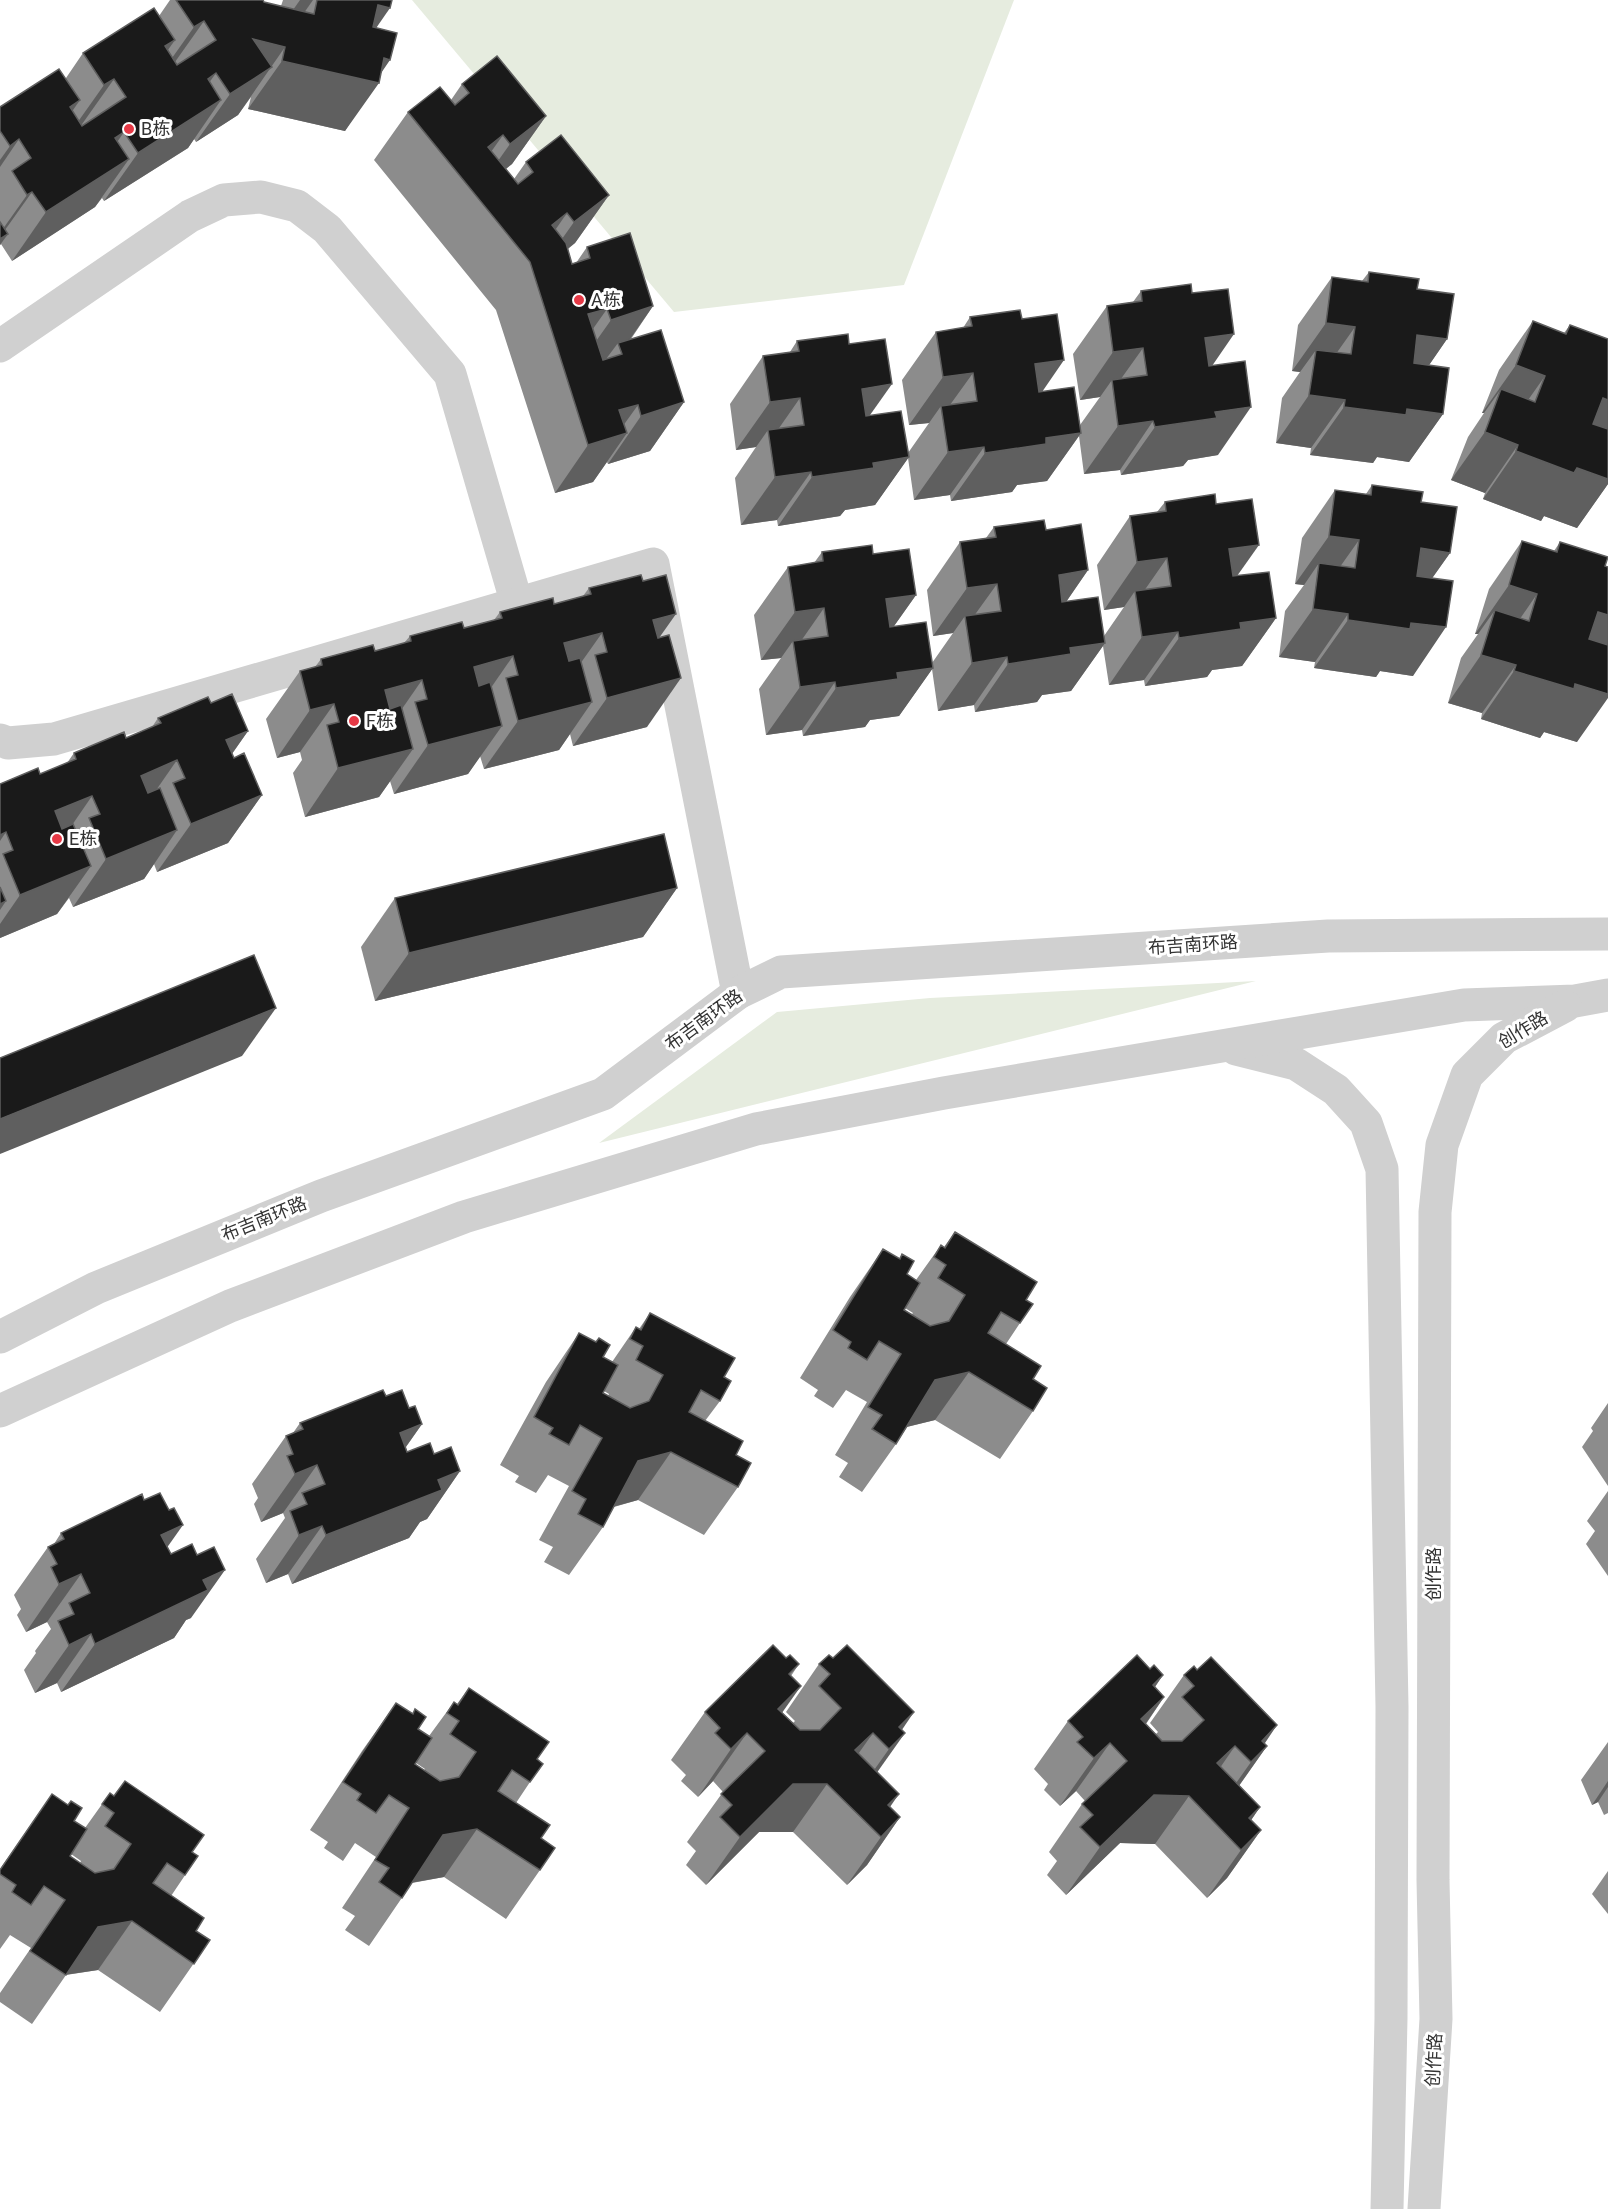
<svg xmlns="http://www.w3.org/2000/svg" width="1608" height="2209" viewBox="0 0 1608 2209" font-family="Roboto,'Noto Sans SC',sans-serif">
<rect width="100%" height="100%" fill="#fff"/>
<g fill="#e6ecdf">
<path d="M412,0H1014L904,285L674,312Z"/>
<path d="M1256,981L599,1143L777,1012L930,998Z"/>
</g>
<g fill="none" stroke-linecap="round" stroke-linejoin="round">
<g stroke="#d0d0d0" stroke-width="33">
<path d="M0,346L190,216L224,200L261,197L297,206L327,229L450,374L517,604"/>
<path d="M0,740L8,743L54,739L653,564L738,993"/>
<path d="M1236,1049L1296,1064L1336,1090L1366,1123L1382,1169L1392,1707L1391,2018L1387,2209"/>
<path d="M0,1337L96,1288L321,1196L603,1094L738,993L781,972L1328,936L1608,934"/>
<path d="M0,1411L230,1306L464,1217L756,1129L944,1093L1464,1005L1575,1001L1608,995"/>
<path d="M1424,2209L1436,2019L1433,1880L1435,1212L1442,1145L1467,1075L1504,1038L1565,1006"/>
</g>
</g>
<g fill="#8c8c8c" fill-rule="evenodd">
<path d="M170,0H263L264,2L281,6L283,0H392L376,28L381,73L345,131L248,109L251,97L238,115L196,142L194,139L188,148L104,201L102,198L95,207L12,261L1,244L0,245V107L66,78L83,53L159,16Z"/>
<path d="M462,84L546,116L512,164L506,169L514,179L526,162L609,195L575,243L568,249L572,264L576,263L587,247L653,306L631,339L684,402L650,451L608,464L607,462L593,482L555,493L496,310L374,160L408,112L451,100Z"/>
<path d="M1369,272L1417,289L1447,339L1429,365L1443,414L1409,462L1377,457L1373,463L1310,455L1311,448L1276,443L1282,398L1300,372L1292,371L1298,325L1332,277L1362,281Z"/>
<path d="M1141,291L1192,293L1212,366L1218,455L1188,460L1183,466L1121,475L1120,470L1084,474L1079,436L1047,481L1017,485L1012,492L951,501L950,495L914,500L908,458L875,505L845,510L840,516L778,526L777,520L741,525L735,478L756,447L736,450L730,404L763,356L790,352L797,341L849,344L870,416L908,453L929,423L909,425L902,380L936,332L963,328L970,317L1022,319L1043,391L1080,425L1100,397L1080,400L1073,354L1107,306L1133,302Z"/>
<path d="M1533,321L1564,333L1570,325L1608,339V484L1577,528L1544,516L1541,521L1483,499L1485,493L1451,480L1468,437L1484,413H1482L1499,370Z"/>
<path d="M1372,485L1421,502L1450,553L1432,578L1413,676L1380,671L1376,677L1314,668L1315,662L1279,657L1285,611L1304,585L1295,584L1302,538L1335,490L1366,494Z"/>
<path d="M1165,502L1216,504L1237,576L1276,618L1242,666L1212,670L1207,677L1145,686L1144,680L1109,685L1103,646L1071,691L1042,695L1037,702L975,712L974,705L938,711L932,669L899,716L870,720L865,727L803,736L802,730L766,735L759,689L781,658L761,660L754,615L788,567L814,563L822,552L873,554L916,595L894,626L932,663L953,633L933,636L927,590L960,542L986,538L994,527L1046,530L1088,570L1066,602L1104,636L1124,607L1104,610L1097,565L1130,516L1157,512Z"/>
<path d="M1522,541L1554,551L1560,542L1605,566L1577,742L1544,732L1540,738L1481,719L1482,713L1448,703L1461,658L1478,634H1475L1489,589Z"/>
<path d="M589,588L659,638L647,727L573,746L570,734L559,750L484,769L480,756L468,774L394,794L390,781L379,797L305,817L293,773L302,760L300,752L277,758L266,719L300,671L315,667L321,659L375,651L404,643L410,636L464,628L494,620L500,612L554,604L583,596Z"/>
<path d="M211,703L248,731L232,754L234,758L262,795L228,843L157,872L154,864L144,879L73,907L69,898L57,914L0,938V784L40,774L67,763L74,753L126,738L152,727L158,718Z"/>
<path d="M677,888L643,937L375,1001L361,947L395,898Z"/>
<path d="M955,1232L1026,1300L1020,1323L1006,1344L1033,1379V1411L1000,1459L935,1420L907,1427L896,1444L862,1492L839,1477L848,1463L835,1455L867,1402L846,1390L833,1408L814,1396L818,1390L800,1378L850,1297L883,1249L899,1259L902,1254L907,1274L916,1280L941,1245L944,1247ZM905,1308L913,1313L912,1314L904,1310Z"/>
<path d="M650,1313L724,1377L720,1401L705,1421L736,1455L738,1487L704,1535L638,1500L614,1507L603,1527L569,1575L544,1562L553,1547L539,1540L569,1486L548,1475L536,1493L515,1482L519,1476L500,1465L546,1382L579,1333L603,1357L612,1362L636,1327L639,1329ZM604,1391L609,1394L608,1396L603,1393Z"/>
<path d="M386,1396L409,1408L422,1424L406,1447L407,1452L434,1454L460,1471L427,1519L420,1522L409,1538L292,1584L288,1574L266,1583L256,1559L285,1518L283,1513L261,1522L254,1504L258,1498L252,1484L286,1436L293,1433L300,1423Z"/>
<path d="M1608,1403V1486L1582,1447L1593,1431L1591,1428Z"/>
<path d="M1608,1491V1576L1586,1544L1595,1531L1587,1521Z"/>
<path d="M61,1533L167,1548L191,1618L186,1620L174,1638L61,1692L57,1683L35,1693L24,1670L36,1653L35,1651L51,1629L47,1622L26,1632L17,1615L21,1609L14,1595L48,1547L54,1544Z"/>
<path d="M786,1658L799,1664L791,1676L782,1712L793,1723L795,1721L786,1712L819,1664L902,1730L877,1772L890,1807L900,1817L867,1865L847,1885L793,1832H759L706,1885L686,1865L696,1851L687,1842L723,1792L713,1781L698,1797L681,1781L686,1775L671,1760L705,1712Z"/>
<path d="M1150,1669L1163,1675L1155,1687L1164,1697L1146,1724L1156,1734L1158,1732L1150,1723L1184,1675L1267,1746L1239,1786L1260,1807L1251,1820L1261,1830L1227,1878L1207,1898L1155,1844L1120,1843L1066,1895L1047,1875L1057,1861L1049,1852L1082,1804L1085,1801L1076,1791L1060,1806L1044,1790L1048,1784L1034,1769L1068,1721Z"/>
<path d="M469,1688L537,1759L530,1782L516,1803L541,1838L540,1870L506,1919L444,1877L412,1883L369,1946L345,1930L355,1916L342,1908L376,1857L355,1843L343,1861L324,1848L328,1842L310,1830L362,1751L396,1703L412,1714L415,1709L418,1729L429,1736L454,1702L457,1704ZM416,1763L425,1769L424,1770L415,1764Z"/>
<path d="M1608,1742V1813L1604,1815L1598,1802L1592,1805L1581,1780Z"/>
<path d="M110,1793L198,1856L171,1896L196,1931L210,1940L160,2012L98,1970L66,1975L32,2024L0,2002V1993L31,1948L10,1935L0,1949V1869L52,1794L74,1821L85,1828ZM71,1854L81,1861L80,1863L70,1856Z"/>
<path d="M1608,1871V1914L1592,1894Z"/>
</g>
<g fill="#5f5f5f">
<path d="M300,0H313L285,40L274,37Z"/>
<path d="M378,5L390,8L356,57Z"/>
<path d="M204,21L170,69L160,75L194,27Z"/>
<path d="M253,39L285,47L238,115L196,142L230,94Z"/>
<path d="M175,40L141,88L165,46Z"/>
<path d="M384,58L390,60L375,82L379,83L345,131L248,109L282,61Z"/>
<path d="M216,73L182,121L208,79Z"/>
<path d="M114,79L80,127L70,133L104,85Z"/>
<path d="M80,100L46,149L70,107Z"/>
<path d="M221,100L188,148L104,201L138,153Z"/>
<path d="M546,116L512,164L476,192L510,144Z"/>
<path d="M124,132L91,180L115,138Z"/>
<path d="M503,135L469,183L488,147Z"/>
<path d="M19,139L0,167V160L10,146Z"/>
<path d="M129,159L95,207L12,261L46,212Z"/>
<path d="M32,192L0,237V233L27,195Z"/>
<path d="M609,195L575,243L540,270L574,222Z"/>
<path d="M567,213L533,262L552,225Z"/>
<path d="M8,234L0,245V239Z"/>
<path d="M653,306L621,352L618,343L606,359L577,368L611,320Z"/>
<path d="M607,309L573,357L588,314Z"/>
<path d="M1326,323L1355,327L1321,375L1316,350L1300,372L1292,371Z"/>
<path d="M1234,334L1201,382L1205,338Z"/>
<path d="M1417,335L1447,339L1414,387L1384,383Z"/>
<path d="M1143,348L1113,390L1112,380L1100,397L1080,400L1113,352Z"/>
<path d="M1064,360L1031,408L1035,364Z"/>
<path d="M1516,365L1545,376L1511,424L1501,389L1484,413H1482Z"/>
<path d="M973,373L942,416L941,406L929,423L909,425L943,377Z"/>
<path d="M892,384L858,432L862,389Z"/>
<path d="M1309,395L1345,400L1311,448L1276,443Z"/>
<path d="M800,398L770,441L768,430L756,447L736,450L770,402Z"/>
<path d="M1603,398L1608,400V442L1570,446Z"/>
<path d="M684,402L650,451L608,464L641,416Z"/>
<path d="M638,405L615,437L627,433L593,482L555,493L588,445L619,410Z"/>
<path d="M1251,407L1218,455L1188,460L1183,466L1121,475L1155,427L1215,412Z"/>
<path d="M1344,407L1407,409L1443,414L1409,462L1377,457L1373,463L1310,455Z"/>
<path d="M1153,421L1120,470L1084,474L1118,426Z"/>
<path d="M1485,432L1518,445L1485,493L1451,480Z"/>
<path d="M1081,433L1047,481L1017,485L1012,492L951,501L985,453L1046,438Z"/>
<path d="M984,447L950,495L914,500L948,452Z"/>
<path d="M1516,451L1577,468L1608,479V484L1577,528L1544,516L1541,521L1483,499Z"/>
<path d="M909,457L875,505L845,510L840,516L778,526L812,477L873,463Z"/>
<path d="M811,472L777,520L741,525L775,477Z"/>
<path d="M1329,536L1359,540L1325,588L1319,563L1304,585L1295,584Z"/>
<path d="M1259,545L1225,593L1229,549Z"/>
<path d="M1421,548L1450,553L1416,601L1387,597Z"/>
<path d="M1167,558L1137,601L1135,591L1124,607L1104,610L1137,562Z"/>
<path d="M1088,570L1055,618L1059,575Z"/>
<path d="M997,584L966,627L965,616L953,633L933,636L967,588Z"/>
<path d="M1509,585L1537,594L1504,642L1495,610L1478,634H1475Z"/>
<path d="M916,595L882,643L886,599Z"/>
<path d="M824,608L794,651L793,641L781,658L761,660L795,612Z"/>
<path d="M1313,609L1348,614L1315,662L1279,657Z"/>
<path d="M1598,612L1608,615V647L1564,661Z"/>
<path d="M676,614L642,662L653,620Z"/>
<path d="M1276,618L1242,666L1212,670L1207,677L1145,686L1179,638L1240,623Z"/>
<path d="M1348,620L1411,623L1446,627L1413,676L1380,671L1376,677L1314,668Z"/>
<path d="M1178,632L1144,680L1109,685L1142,637Z"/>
<path d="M602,633L568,681L564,643Z"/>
<path d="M1105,643L1071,691L1042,695L1037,702L975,712L1008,664L1070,648Z"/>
<path d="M1481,655L1516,665L1482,713L1448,703Z"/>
<path d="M513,656L479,705L474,667Z"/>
<path d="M1007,657L974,705L938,711L972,663Z"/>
<path d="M933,668L899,716L870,720L865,727L803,736L836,688L897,673Z"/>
<path d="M1514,671L1575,684L1608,694V698L1577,742L1544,732L1540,738L1481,719Z"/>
<path d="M681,678L647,727L573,746L607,698Z"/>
<path d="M422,680L388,729L385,690Z"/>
<path d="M835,682L802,730L766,735L800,687Z"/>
<path d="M592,702L559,750L484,769L518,721Z"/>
<path d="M334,704L300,752L277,758L310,710Z"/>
<path d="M502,726L468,774L394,794L428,745Z"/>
<path d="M248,731L214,779L226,740Z"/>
<path d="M413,749L379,797L305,817L338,768Z"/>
<path d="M177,760L143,809L141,776Z"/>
<path d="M262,795L228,843L157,872L191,824Z"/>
<path d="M92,796L59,844L55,811Z"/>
<path d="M177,830L144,879L73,907L106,859Z"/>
<path d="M6,832L0,841V835Z"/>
<path d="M91,866L57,914L0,938V924L20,895Z"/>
<path d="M677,888L643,937L375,1001L409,953Z"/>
<path d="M6,901L0,910V904Z"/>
<path d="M276,1008L242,1056L0,1154V1119Z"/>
<path d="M969,1372L935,1420L902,1428L935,1380Z"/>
<path d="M422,1424L388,1472L400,1433Z"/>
<path d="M671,1452L638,1500L605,1509L638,1461Z"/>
<path d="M317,1465L283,1513L261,1522L295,1474Z"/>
<path d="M460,1471L427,1519L420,1522L409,1538L292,1584L326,1535L438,1480Z"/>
<path d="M183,1525L149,1573L161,1535Z"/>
<path d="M322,1526L288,1574L266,1583L299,1535Z"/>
<path d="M225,1570L191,1618L186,1620L174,1638L61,1692L95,1644L203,1580Z"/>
<path d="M81,1574L47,1622L26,1632L59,1584Z"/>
<path d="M91,1634L57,1683L35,1693L69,1645Z"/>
<path d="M1163,1675L1130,1723L1153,1685Z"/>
<path d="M801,1686L767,1734L778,1709Z"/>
<path d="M1164,1697L1131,1745L1141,1719Z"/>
<path d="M914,1712L889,1749L899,1727Z"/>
<path d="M1277,1725L1255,1758L1267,1746L1233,1794L1217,1810L1251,1762L1262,1741Z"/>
<path d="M747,1733L713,1781L698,1797L731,1749Z"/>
<path d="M873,1733L839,1781L855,1750Z"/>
<path d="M905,1733L871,1781L855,1797L889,1749Z"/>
<path d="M1110,1743L1076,1791L1060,1806L1094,1758Z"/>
<path d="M1235,1746L1202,1794L1217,1763Z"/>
<path d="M1608,1781V1787L1598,1802L1592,1805Z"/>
<path d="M793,1784H827L793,1832H759L706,1885L740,1837Z"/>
<path d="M899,1794L874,1830L888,1805Z"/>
<path d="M1154,1795L1189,1796L1155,1844L1120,1843L1066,1895L1100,1847Z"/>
<path d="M1260,1807L1235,1844L1249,1818Z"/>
<path d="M900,1817L867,1865L847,1885L881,1837Z"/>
<path d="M477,1829L444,1877L410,1883L443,1835Z"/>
<path d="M1261,1830L1227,1878L1207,1898L1241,1850Z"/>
<path d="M132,1921L98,1970L64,1975L98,1927Z"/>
</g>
<g fill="#1a1a1a" stroke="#5f5f5f" stroke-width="1.5">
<path d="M176,0H263L264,2L314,14L317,0H392L390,8L378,5L373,27L397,33L390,60L384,58L379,83L282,61L285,47L253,39L272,67L230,94L216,73L208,79L221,100L138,153L124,132L115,138L129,159L46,212L32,192L27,195L12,171L31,158L19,139L10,146L0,131V107L59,69L80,100L70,107L82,126L126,97L114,79L104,85L83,53L154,8L175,40L165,46L177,65L216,40L204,21L194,27Z"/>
<path d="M497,56L546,116L510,144L503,135L488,147L518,184L533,172L526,162L561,135L609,195L574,222L567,213L552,225L566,243L572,264L590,258L587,247L630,233L653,306L611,320L607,309L588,314L603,360L622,354L618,343L661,330L684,402L641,416L638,405L619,410L627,433L588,445L530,262L408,112L440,87L455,105L469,93L462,84Z"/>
<path d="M0,222L8,234L0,239Z"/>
<path d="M1369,272L1419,279L1417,289L1454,294L1447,339L1417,335L1414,363L1449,368L1443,414L1407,409L1406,415L1344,407L1345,400L1309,395L1316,350L1351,354L1355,327L1326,323L1332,277L1368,282Z"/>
<path d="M1191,284L1192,293L1228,289L1234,334L1205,338L1209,366L1245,361L1251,407L1215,412L1217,418L1155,427L1153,421L1118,426L1112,380L1147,375L1143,348L1113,352L1107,306L1142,301L1141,291Z"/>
<path d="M1020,310L1022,319L1057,314L1064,360L1035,364L1039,392L1074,387L1081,433L1046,438V444L985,453L984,447L948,452L941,406L977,401L973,373L943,377L936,332L972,326L970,317Z"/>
<path d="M1533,321L1566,334L1570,325L1608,339V400L1603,398L1593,424L1608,429V479L1577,468L1574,473L1516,451L1518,445L1485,432L1501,389L1535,402L1545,376L1516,365Z"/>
<path d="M848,334L849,344L885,339L892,384L862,389L866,416L901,411L909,457L873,463L874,468L812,477L811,472L775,477L768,430L804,425L800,398L770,402L763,356L799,351L797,341Z"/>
<path d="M1372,485L1423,492L1421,502L1457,507L1450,553L1421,548L1417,576L1453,581L1446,627L1411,623L1410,629L1348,620V614L1313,609L1319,563L1355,568L1359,540L1329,536L1335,490L1371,495Z"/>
<path d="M1215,494L1216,504L1252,499L1259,545L1229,549L1233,576L1269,572L1276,618L1240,623L1241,629L1179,638L1178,632L1142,637L1135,591L1171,586L1167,558L1137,562L1130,516L1166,511L1165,502Z"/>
<path d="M1044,520L1046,530L1081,524L1088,570L1059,575L1062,602L1098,597L1105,643L1070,648L1071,654L1008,664L1007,657L972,663L965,616L1001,611L997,584L967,588L960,542L996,537L994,527Z"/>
<path d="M1522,541L1557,552L1560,542L1608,557L1605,566L1608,567V615L1598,612L1589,639L1608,645V694L1575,684L1574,689L1514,671L1516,665L1481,655L1495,610L1529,621L1537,594L1509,585Z"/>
<path d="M872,545L873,554L909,549L916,595L886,599L890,627L926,622L933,668L897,673L898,679L836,688L835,682L800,687L793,641L828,636L824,608L795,612L788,567L823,561L822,552Z"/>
<path d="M641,575L643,581L666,575L676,614L653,620L658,638L669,635L681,678L607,698L595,655L607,652L602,633L564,643L569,661L580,658L592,702L518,721L506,678L518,675L513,656L474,667L479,686L490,682L502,726L428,745L415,702L427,699L422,680L385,690L390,709L401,705L413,749L338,768L327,725L339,722L334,704L310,710L300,671L322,665L321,659L373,645L375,651L411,641L410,636L462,622L464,628L502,618L500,612L553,598L554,604L591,594L589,588Z"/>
<path d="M232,694L248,731L226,740L234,758L244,753L262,795L191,824L173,783L185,778L177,760L141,776L148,793L160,788L177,830L106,859L89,818L100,814L92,796L55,811L62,829L73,824L91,866L20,895L3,854L13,850L6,832L0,835V784L38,768L40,774L76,759L74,753L124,732L126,738L161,723L158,718L208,697L211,703Z"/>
<path d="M664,834L677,888L409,953L395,898Z"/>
<path d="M0,887L6,901L0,904Z"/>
<path d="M254,955L276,1008L0,1119V1058Z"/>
<path d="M955,1232L1037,1282L1026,1300L1033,1304L1020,1323L1001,1312L988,1333L1041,1366L1033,1379L1047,1388L1033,1411L969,1372L935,1380L896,1444L872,1429L882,1415L868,1407L901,1354L879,1341L867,1360L848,1348L851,1342L833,1330L883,1249L900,1259L902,1254L914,1261L907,1274L920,1283L904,1310L930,1326L949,1321L965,1295L938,1278L946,1265L934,1257L941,1245L945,1248Z"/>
<path d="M650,1313L735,1358L724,1377L731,1381L720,1401L701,1390L689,1412L743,1441L736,1455L751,1463L738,1487L671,1452L638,1461L603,1527L578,1514L586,1499L572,1491L602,1438L580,1425L569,1445L549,1434L553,1428L534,1417L579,1333L596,1342L599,1338L610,1345L603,1357L618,1365L603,1393L630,1408L649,1401L663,1375L636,1360L643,1346L630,1339L636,1327L641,1330Z"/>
<path d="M383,1390L386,1396L402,1390L409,1408L415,1406L422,1424L400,1433L407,1452L430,1443L434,1454L451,1447L460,1471L438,1480L442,1490L326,1535L322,1526L299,1535L290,1511L307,1504L302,1493L325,1484L317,1465L295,1474L287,1456L293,1454L286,1436L303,1429L300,1423Z"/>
<path d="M160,1493L169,1510L174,1508L183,1525L161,1535L171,1554L192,1544L197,1555L214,1547L225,1570L203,1580L208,1590L95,1644L91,1634L69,1645L58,1621L74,1614L69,1603L90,1593L81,1574L59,1584L51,1567L57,1564L48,1547L64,1539L61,1533L142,1494L144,1500Z"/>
<path d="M773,1645L786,1658L790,1655L799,1664L789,1674L801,1686L778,1709L800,1730H820L841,1708L819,1686L830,1674L819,1664L829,1655L833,1658L847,1645L914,1712L899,1727L905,1733L889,1749L873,1733L855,1750L899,1794L888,1805L900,1817L881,1837L827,1784H793L740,1837L720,1817L732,1805L721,1794L765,1751L747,1733L731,1749L715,1733L720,1728L705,1712Z"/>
<path d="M1137,1655L1150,1669L1154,1665L1163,1675L1153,1685L1164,1697L1141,1719L1162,1741H1182L1204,1720L1182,1697L1194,1686L1184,1675L1194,1666L1197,1670L1211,1657L1277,1725L1262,1741L1267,1746L1251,1762L1235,1746L1217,1763L1260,1807L1249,1818L1261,1830L1241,1850L1189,1796L1154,1795L1100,1847L1080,1827L1093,1815L1082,1804L1127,1761L1110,1743L1094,1758L1077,1742L1083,1737L1068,1721Z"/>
<path d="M469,1688L549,1742L537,1759L543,1764L530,1782L512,1770L498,1791L550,1825L541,1838L555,1848L540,1870L477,1829L443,1835L402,1898L379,1882L389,1868L375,1860L409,1808L389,1795L376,1813L357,1800L361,1794L343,1782L396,1703L413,1714L415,1709L426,1717L418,1729L432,1738L415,1764L440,1781L459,1777L476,1752L450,1734L459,1721L447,1713L454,1702L458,1705Z"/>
<path d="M125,1781L204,1835L192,1852L198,1856L185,1875L167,1863L153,1883L204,1918L196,1931L210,1940L194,1964L132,1921L98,1927L66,1975L30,1951L65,1900L44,1886L31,1905L12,1892L16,1885L0,1874V1870L52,1794L68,1805L71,1801L82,1808L74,1821L87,1829L70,1856L95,1873L114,1869L131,1844L105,1826L114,1813L102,1804L110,1793L114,1796Z"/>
</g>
<g fill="#e63946" stroke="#fff" stroke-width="2">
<circle cx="129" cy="129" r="6"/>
<circle cx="579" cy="300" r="6"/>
<circle cx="354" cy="721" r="6"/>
<circle cx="57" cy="839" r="6"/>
</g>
<g text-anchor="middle" stroke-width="6" stroke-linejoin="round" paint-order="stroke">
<g font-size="18" fill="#333" stroke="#fff" text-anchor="start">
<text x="141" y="135">B栋</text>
<text x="591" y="306">A栋</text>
<text x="366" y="727">F栋</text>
<text x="69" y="845">E栋</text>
</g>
<g font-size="18" fill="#333" stroke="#fff">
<text transform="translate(1193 945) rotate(-4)" y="6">布吉南环路</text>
<text transform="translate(704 1020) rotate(-36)" y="6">布吉南环路</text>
<text transform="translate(1523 1030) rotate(-31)" y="6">创作路</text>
<text transform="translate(264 1219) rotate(-22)" y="6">布吉南环路</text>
<text transform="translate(1434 1574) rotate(-90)" y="6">创作路</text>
<text transform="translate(1434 2060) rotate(-87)" y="6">创作路</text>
</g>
</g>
</svg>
